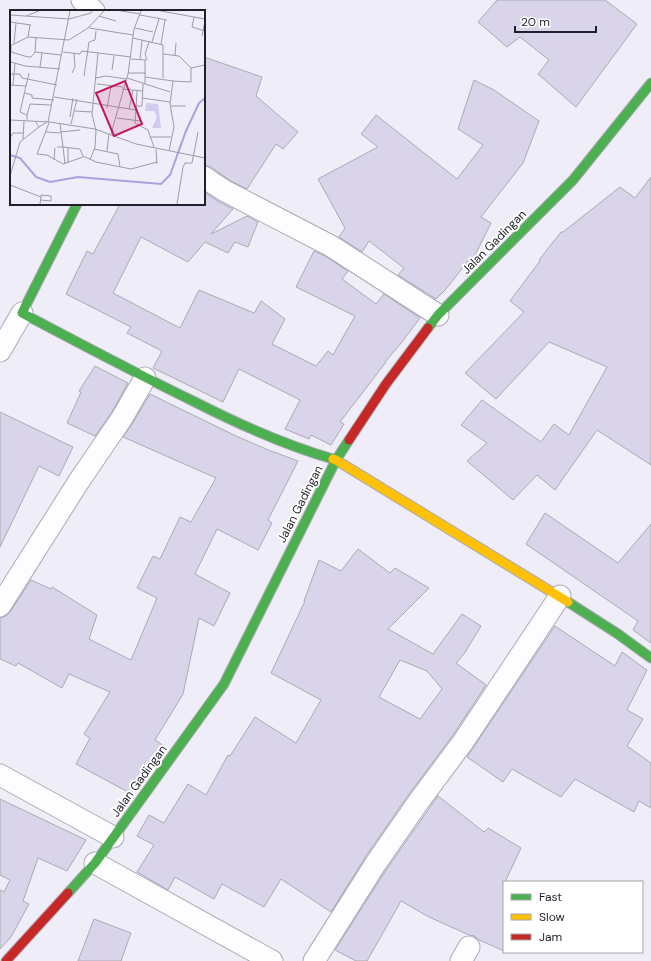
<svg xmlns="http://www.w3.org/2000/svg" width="651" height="961" viewBox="0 0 651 961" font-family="'DM Sans',sans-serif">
<rect width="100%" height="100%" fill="#efedf8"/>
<g fill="#d9d4ea" stroke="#aba9b3" fill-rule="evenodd">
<path d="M497,0H605L637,24L576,107L538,74L549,60L520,37L507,47L478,22Z"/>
<path d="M204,57L262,77L256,96L298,132L283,149L276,144L247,189L231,181L211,167L204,165Z"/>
<path d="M474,80L494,90L539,121L523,163L481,217L491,223L471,263L468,261L446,289L436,299L398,275L404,268L369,241L362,252L339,237L345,228L318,179L378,147L361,134L376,115L457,179L483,145L458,129Z"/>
<path d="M651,177V465L597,430L555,490L537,475L513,500L467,461L487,443L461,425L482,400L541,442L554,424L569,435L607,367L549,342L496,399L465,373L524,312L510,301L540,261L539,260L561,232H563L620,187L635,198Z"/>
<path d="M204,192L219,202L233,209L211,234L247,216L258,222L248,247L235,242L228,253L205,242L188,262L141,237L113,293L180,328L199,290L254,313L255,312L261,301L285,319L272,344L316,366L328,351L333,355L355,316L296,287L314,251L325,256L348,271L342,279L376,304L384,294L420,318L402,342L385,362H386L340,422L344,424L331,445L311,435L309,439L285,429L300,400L239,369L223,402L153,368L162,351L127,333L131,327L66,294L87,251L93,254L120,204H204Z"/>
<path d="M95,366L128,383L112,412L95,436L67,423L81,392L79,391Z"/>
<path d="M150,394L236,436L273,452H274L298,461L268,520L272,523L258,550L217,529L195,574L230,593L214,626L199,618L183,694L155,740L164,746L128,792L76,764L90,738L84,734L110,692L69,674L62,688L18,663L16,666L0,659V618L6,616L10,612L31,580L51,589L52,587L97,615L89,639L131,660L157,598L137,588L153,556L160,559L180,517L191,522L216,478L123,437L132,424Z"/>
<path d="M0,412L73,447L59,476L39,466L0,547Z"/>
<path d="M545,513L618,563L651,524V643L633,630L638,621L526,544Z"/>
<path d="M358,549L390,573L395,568L429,588L388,629L433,654L462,614L481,626L464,654L456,663L486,685L453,735L409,794L366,856L331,912L281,879L264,907L222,884L214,899L175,877L168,890L137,872L154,845L137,836L149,815L164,823L188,784L206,795L228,755L230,756L255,717L296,743L321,700L271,673L305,601H304L319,560L341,571ZM400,660L427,671L442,689L420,719L379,697Z"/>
<path d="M555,626L615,666L622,652L644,668L647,670L627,710L643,719L627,746L651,763V808L639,801L634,812L575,779L561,797L512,769L503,782L467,757Z"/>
<path d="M438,796L484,832L488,828L521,848L505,882H504V951L477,939L475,936L469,935L429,917L401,901L367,961H356L335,950L386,870Z"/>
<path d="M0,799L86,840L67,871L38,858L23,901L29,904L11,937L0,949V890L4,892L10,880L0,875Z"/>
<path d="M94,919L131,933L121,961H78Z"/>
</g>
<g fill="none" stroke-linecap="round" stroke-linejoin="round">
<defs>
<g id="street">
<path d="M82,0L94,11"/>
<path d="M204,177L211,182L225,191L331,246L438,315"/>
<path d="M0,351L22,313"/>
<path d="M0,606L79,481L122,418L145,378"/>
<path d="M0,775L113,837"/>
<path d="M95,863L272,961"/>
<path d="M314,961L376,863L419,801L463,742L560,596"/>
<path d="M461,961L469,947"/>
</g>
<g id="fast">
<path d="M77,204L22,313C79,343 135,373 193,401C238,424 284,445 333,459"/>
<path d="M428,328L438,315L573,180L651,83"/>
<path d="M568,602L618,634L651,658"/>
<path d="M68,893L95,863L224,684L336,460L349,440"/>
</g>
<path id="slow" d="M333,459L336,460L568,602"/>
<g id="jam">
<path d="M349,440L386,384L428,328"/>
<path d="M6,961L68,893"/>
</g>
</defs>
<use href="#street" stroke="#acabb5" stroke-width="23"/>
<use href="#fast" stroke="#acabb5" stroke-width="11"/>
<use href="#slow" stroke="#acabb5" stroke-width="11"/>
<use href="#jam" stroke="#acabb5" stroke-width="11"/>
<use href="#street" stroke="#fdfcfe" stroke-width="21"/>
<use href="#fast" stroke="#4caf50" stroke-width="9"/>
<use href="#slow" stroke="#ffc107" stroke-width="9"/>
<use href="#jam" stroke="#c62828" stroke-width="9"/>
</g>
<g text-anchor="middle" stroke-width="4" stroke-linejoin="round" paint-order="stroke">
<g font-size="12" fill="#211f2a" stroke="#fff">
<text transform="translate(494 242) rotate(-45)" y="4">Jalan Gadingan</text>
<text transform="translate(300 504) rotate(-63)" y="4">Jalan Gadingan</text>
<text transform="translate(139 781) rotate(-54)" y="4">Jalan Gadingan</text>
</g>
</g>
<g transform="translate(10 10)">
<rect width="195" height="195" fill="#efedf8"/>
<path d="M136,93L148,94L151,118H142L147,107L144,101H135Z" fill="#d2cbef"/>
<path fill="none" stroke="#ac9fdd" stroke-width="2" d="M0,145L10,148L26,167L40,172L68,167L151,174L160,165L176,121L189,93L195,88"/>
<path fill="none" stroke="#9d9ba6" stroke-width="1" d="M111,1L130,4M151,1L195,9M0,5L59,9L81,3L82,1M130,5L157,10M16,6L29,1M89,6L106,11M184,7L182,17L195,21M0,12L21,15M79,18L123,25M125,18L143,22M192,26L195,11M18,27L20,15M26,28L25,42L51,45M123,28L153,35V44L169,46L181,58M142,32L149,9M4,33L6,13M151,34L155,10M0,36L18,27L59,30L78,18L94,1M1,36V42L18,47H21L25,42M53,42L70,44L72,41L121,47M165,45L166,33M121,49L136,50M130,50L132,30M137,50L135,44L139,32M0,55L1,52L15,56L50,59M30,57L32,43M102,60L104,46M62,63L65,57L64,43M118,63H136M0,64H10L12,68L47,75M74,66L79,32L85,30L86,21M135,67L163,71M86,68L96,66L116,69M117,68L160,82M153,68V44M87,74L113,77M135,74V50M0,75L16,76L19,63M3,75L5,53M16,76L10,102L17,105V110M112,79L132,81M15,83L22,85V88L44,90M44,87L126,100L125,113L138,120L144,137M132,88L160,92M126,96H132L133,74M161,96H176M97,98L101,76M119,100L123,80M126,100L127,81M65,101L82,102M17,105L20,94L41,95M60,107L63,88M107,108L130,111M0,110L40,112L85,119L126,134L195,148M25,111L29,117L37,112M38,112L60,1M39,113L27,144L37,145L53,154L73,147M50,114L53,137L70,139L73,146L86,152L121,159L147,152M61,114L67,89M36,122L50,123M50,122L70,120M101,124L118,64L124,19L131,1M140,127H161M0,128L3,123H13M13,129L14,111M47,137H53L55,154M84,139L108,144L110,157M146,139L147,154M97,141L99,124M159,141L164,117L160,94L163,71L181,72V58L195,55M44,150L45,138M80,150L85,137L86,121L82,104L88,43M58,153V138M0,166L10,132L29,117M0,175L31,187L30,194M30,190L41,191V186L31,185V187M167,194L173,157L175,153H182L188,122"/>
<path fill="#c2185b" fill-opacity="0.15" stroke="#c2185b" stroke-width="2" d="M115,71L132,114L104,126L86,83Z"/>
<rect width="195" height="195" fill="none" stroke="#211f2a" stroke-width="2"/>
</g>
<rect x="503" y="881" width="140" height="72" fill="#ffffff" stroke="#a6a5aa"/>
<rect x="511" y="894" width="20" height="6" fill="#4caf50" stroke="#a6a5aa"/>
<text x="539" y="901" font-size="12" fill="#211f2a">Fast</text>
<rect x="511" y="914" width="20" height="6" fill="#ffc107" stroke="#a6a5aa"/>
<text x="539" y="921" font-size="12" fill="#211f2a">Slow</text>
<rect x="511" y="934" width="20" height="6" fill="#c62828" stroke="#a6a5aa"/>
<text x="539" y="941" font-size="12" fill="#211f2a">Jam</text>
<path d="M515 26v6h81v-6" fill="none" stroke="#211f2a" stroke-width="2"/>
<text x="521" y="26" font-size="12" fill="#211f2a" stroke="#ffffff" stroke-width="3" paint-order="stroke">20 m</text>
</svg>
